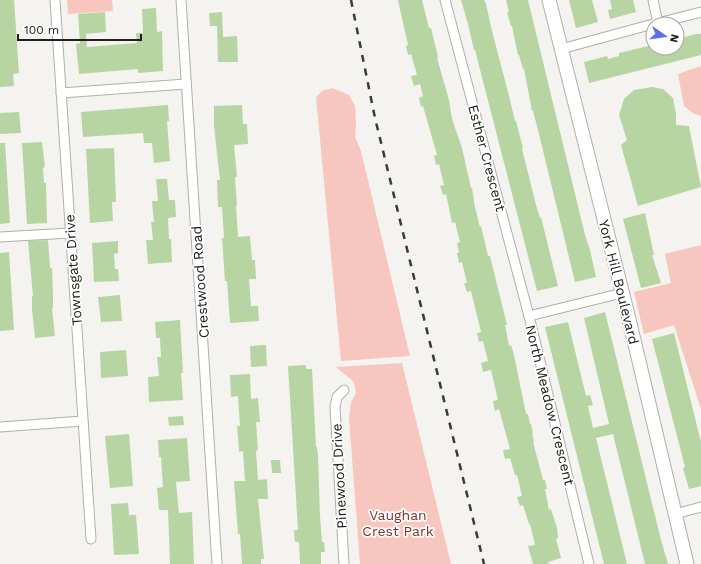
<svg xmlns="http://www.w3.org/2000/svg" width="701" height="564" viewBox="0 0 701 564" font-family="'Work Sans',sans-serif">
<rect width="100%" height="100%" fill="#f4f3ef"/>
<g fill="#f7c6be">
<path d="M67,0H112L113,11L68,14Z"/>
<path d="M701,66V116L693,113L684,106L678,74Z"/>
<path d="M332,88L349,95L355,106L356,122L355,137L361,151L410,356L341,361L316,97L322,91Z"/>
<path d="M701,245V409L674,325L644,334L634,292L671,283L665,254Z"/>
<path d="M402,363L451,564H360L349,418L351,402L356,393L354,382L336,367Z"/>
</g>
<g fill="#b7d5a3">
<path d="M0,0H14L19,73L13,74L14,86L0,87Z"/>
<path d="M398,0H422L429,28H431L438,57L437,58L449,100L452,119L462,148L471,188H472L475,207L480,227L481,226L488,256H490L507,325H505L509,346L511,345L514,355L526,414H528L530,424H531L533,433H532L534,442H533L543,480H545L547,489H545L549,510L551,509L557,528L558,538L556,539L561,558L548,562L549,564H533L528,546L535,545L530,524H529L523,505L520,506L517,497L522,496L517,475H515L510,458L505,459L503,450L510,449L499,409L495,411L493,401L498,400L491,370L483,372L481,363L488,361L483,341L479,342L477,333L481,332L471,291L467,292L464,283H467L462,262L459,263L457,253H459L457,243L460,242L455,222L452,223L446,194L443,195L440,186L444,185L439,164L436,165L434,156L437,155L423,106L421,107L419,98L423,96L420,84L414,86L411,76L417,75L411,54L408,55L406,46L408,45Z"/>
<path d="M461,0H484L486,4L492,31L509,96L515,121H516L523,148L522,149L536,205L540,218L541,217L558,286L537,291L475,50H474L468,24Z"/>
<path d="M506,0H528L585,235L590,250L596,277L575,282L537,126L533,111H532L524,69H523L519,55H518L512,26H511L507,12H509Z"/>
<path d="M569,0H592L598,22L576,28Z"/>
<path d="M610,0H633L636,12L610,19L608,10L612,9Z"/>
<path d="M156,8L157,32L162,31L163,71L138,73V69L79,74L76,44L80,43L78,14L105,12L106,32L86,34L87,47L137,43L136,33H143L142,9Z"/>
<path d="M222,12L223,37L237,36L238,62H218L217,26H210L209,13Z"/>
<path d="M696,34H701V55L589,83L584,62L607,56L608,59L619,56V53L653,45V48H677V39Z"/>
<path d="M652,87L663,89L673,98L676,114V125L689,126L701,187L638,206L621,145L627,140L619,115L624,99L634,90Z"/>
<path d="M168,105L169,121H167L170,161L154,163L152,143H144L143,133L83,137L81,112Z"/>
<path d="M242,105L243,124H247L248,144L234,145L237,177H235L237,206H236L238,237L250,236L252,260H255L256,279H249L251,306H258L259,321L230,323L227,281H225L222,238H224L222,207H218L217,180H220L214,126V106Z"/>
<path d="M19,112L21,133L0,134V113Z"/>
<path d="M42,142L45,167L43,168L44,183H46L47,223L27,224L22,143Z"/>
<path d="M0,143H5L10,223L0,224Z"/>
<path d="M114,148L116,202H112L113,221L90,223L86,149Z"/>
<path d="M156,179H167L169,200H175L176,217L168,218L169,239H171L172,262L148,264L146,240H153L151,222H154L152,201H158Z"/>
<path d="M645,213L654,255H652L661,283L641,288L623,219Z"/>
<path d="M48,240L50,268H52L53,294V308H52L55,336L35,338L32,309V296H33L28,241Z"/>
<path d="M118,241V253L114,254L115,269H118L119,281L94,282L92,243Z"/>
<path d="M9,252L14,330L0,331V253Z"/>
<path d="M120,295L122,321L101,322L98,297Z"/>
<path d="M605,312L661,540L668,564H645L613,434L596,438L627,564H604L574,444L545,327L568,322L586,396L590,395L593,405L588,406L593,428L609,424L584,318Z"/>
<path d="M180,320L183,373H181L183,400L149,402L148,377L159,376L157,357H161L160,338H156L155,322Z"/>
<path d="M674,333L701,442V486L689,489L683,468L685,467L652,339Z"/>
<path d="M266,345L267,366L251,367L250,346Z"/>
<path d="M126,350L128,376L101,378L100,352Z"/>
<path d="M306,365V369H312L316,447H317L318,455L320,516L322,542H324L325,552H321V564H300L299,542H295L294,530H298L288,366Z"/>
<path d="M250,374L251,399L258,398L260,422H256L258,450L256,451L258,480L267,479L268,499H258L264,559H261V564H242L240,534H238L234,481H245L243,451L239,452L237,426H240L238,396L231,397L230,375Z"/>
<path d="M183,416L184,425L169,426L168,417Z"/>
<path d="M129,434L133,486L110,488L105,436Z"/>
<path d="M187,438L190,481L176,482L179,513L192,512L194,564H170L168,510H159L157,488L163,487L161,457H159L158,440Z"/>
<path d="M271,460H280L281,473H272Z"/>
<path d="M128,503L129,515H136L139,554L114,555L111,504Z"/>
</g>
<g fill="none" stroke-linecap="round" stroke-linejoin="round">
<defs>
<g id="street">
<path d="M55,0L91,539"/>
<path d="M181,0L217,564"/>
<path d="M445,0L529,316"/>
<path d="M653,0L658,23"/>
<path d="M654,24L701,12"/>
<path d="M561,49L653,24"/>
<path d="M61,93L186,84"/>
<path d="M0,237L70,233"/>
<path d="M0,427L83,421"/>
<path d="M675,514L701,507"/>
<path d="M344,564L335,407L337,397L344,390"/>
<path d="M589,564L529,316L622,293"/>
</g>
<path id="secondary" d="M549,0L629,319L687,564"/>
</defs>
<use href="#street" stroke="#b0afaa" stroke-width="11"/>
<use href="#secondary" stroke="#b0afaa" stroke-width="15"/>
<use href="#street" stroke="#fff" stroke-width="9"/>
<use href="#secondary" stroke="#fff" stroke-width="13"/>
<path stroke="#3b3b39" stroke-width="2.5" stroke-dasharray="7 7" stroke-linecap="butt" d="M351,0L375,118L484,564"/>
</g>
<g text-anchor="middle" stroke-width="3.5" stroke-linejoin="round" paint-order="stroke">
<g font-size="14" fill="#20201e" stroke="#fff">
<text transform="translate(487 158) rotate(75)" y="5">Esther Crescent</text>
<text transform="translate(73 270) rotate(-94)" y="5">Townsgate Drive</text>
<text transform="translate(200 282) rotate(-94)" y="5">Crestwood Road</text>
<text transform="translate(619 282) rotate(76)" y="5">York Hill Boulevard</text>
<text transform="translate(550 405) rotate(76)" y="5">North Meadow Crescent</text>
<text transform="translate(339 476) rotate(-93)" y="5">Pinewood Drive</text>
</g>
<g font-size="14" fill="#7e342c" stroke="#fff">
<text x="398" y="520">Vaughan<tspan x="398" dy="16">Crest Park</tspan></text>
</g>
</g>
<g transform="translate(665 36) rotate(103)"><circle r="19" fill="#ffffff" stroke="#a6a6a5"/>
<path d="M0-3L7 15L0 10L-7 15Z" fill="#5c70e7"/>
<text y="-6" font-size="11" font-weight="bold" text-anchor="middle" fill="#20201e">N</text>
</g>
<path d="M18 34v6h123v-6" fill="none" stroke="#20201e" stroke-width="2"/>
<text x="24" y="34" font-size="12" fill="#20201e" stroke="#ffffff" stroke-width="3" paint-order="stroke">100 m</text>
</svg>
